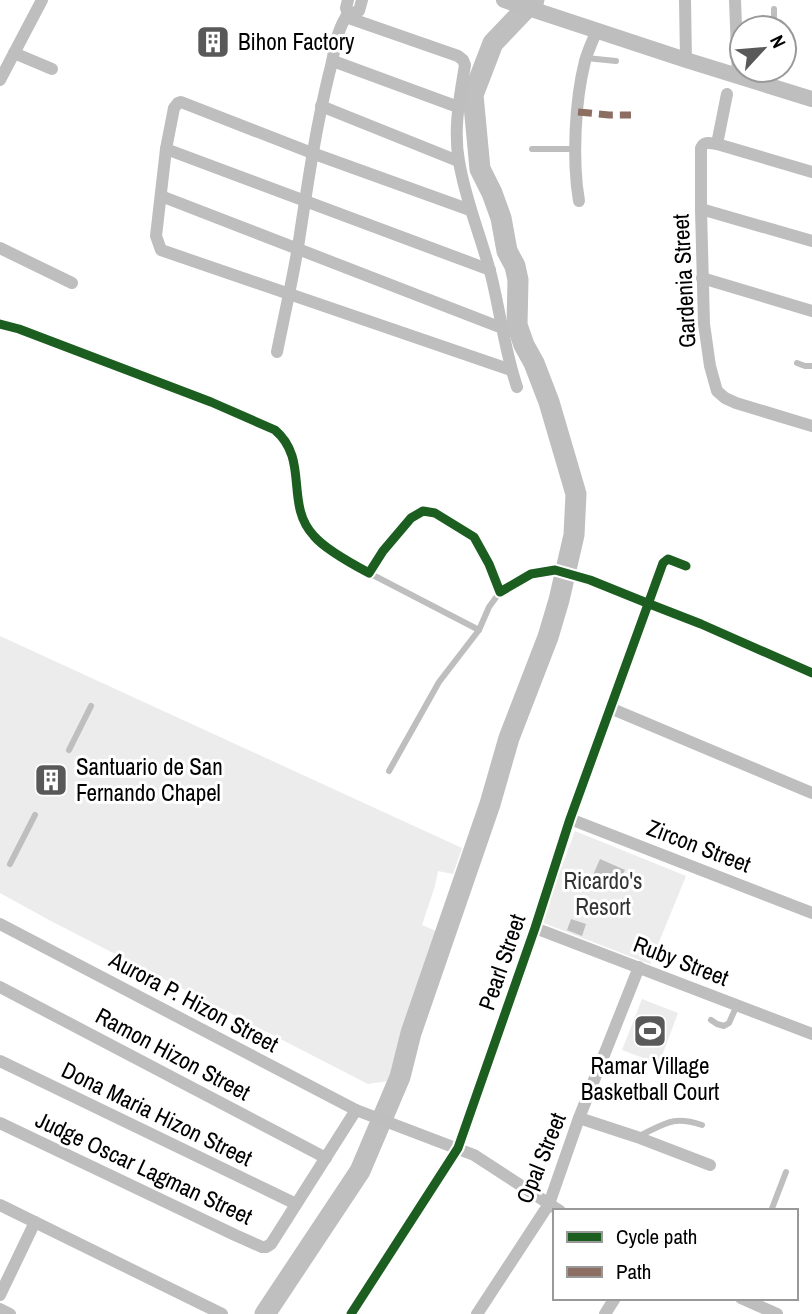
<svg xmlns="http://www.w3.org/2000/svg" width="812" height="1314" viewBox="0 0 812 1314" font-family="'Archivo Narrow',sans-serif">
<rect width="100%" height="100%" fill="#fff"/>
<g fill="#ececec">
<path d="M0,636L462,848L453,874L438,871L435,886L422,925L436,931L395,1080L368,1084L49,920L0,893Z"/>
<path d="M575,831L686,876L650,964L541,922Z"/>
<path d="M642,999L678,1013L659,1064L622,1050Z"/>
</g>
<g fill="#bfbfbf">
<path d="M600,859L625,870L617,886L593,875Z"/>
<path d="M571,919L586,924L582,936L567,930Z"/>
</g>
<g fill="none" stroke-linecap="round" stroke-linejoin="round">
<path stroke="#bfbfbf" stroke-width="21" d="M265,1314L360,1171L400,1077L411,1033L490,804L509,738L548,637L559,600L574,535L576,494L549,402L534,363L524,345L517,325L518,280L515,266L507,251L501,218L492,193L480,169L473,95L493,43L534,0"/>
<g stroke="#bebebe" stroke-width="6">
<path d="M774,28V9"/>
<path d="M586,58L616,61"/>
<path d="M772,70L773,86"/>
<path d="M532,149H575"/>
<path d="M797,363L805,366H812"/>
<path d="M369,573L479,630"/>
<path d="M69,750L91,706"/>
<path d="M389,771L439,682L479,630L489,607L500,592"/>
<path d="M10,864L35,815"/>
<path d="M711,1020L717,1024L724,1026L729,1023L737,1005"/>
<path d="M639,1136C665,1124 672,1115 702,1125"/>
<path d="M771,1211L786,1172"/>
</g>
<g stroke="#bebebe" stroke-width="12">
<path d="M685,0L686,60"/>
<path d="M735,0L738,77"/>
<path d="M348,14L359,11L362,0"/>
<path d="M346,17L458,56L463,60L465,65C460,96 453,129 459,161C465,199 480,234 490,271C500,309 504,349 517,387"/>
<path d="M14,53L52,69"/>
<path d="M333,61L458,107"/>
<path d="M0,80L42,0"/>
<path d="M321,106L458,161"/>
<path d="M717,144L727,94"/>
<path d="M166,149L490,270"/>
<path d="M812,172L717,144C710,143 704,141 701,148V209L704,324L710,366L717,391L725,398L736,403L812,426"/>
<path d="M161,196L502,328"/>
<path d="M579,201C572,160 575,101 585,61C588,50 593,40 597,30"/>
<path d="M701,209L812,241"/>
<path d="M470,210L312,153L181,102L178,103L174,108L166,149L156,236L161,250L511,370"/>
<path d="M0,248L72,283"/>
<path d="M702,278L812,311"/>
<path d="M0,324L19,329L211,402L275,430C310,460 284,504 314,536C324,548 354,565 369,573L383,551L411,518L423,511L435,513L474,537L489,564L500,592L531,574L555,570L590,580L647,603L701,624L812,673"/>
<path d="M277,352C284,317 292,282 298,247C307,189 315,131 329,74C335,53 335,32 348,14L346,8L348,0"/>
<path d="M610,708L812,793"/>
<path d="M570,819L812,913"/>
<path d="M0,924L356,1110L474,1155L560,1211"/>
<path d="M535,928L812,1034"/>
<path d="M0,987L326,1158"/>
<path d="M0,1061L296,1204"/>
<path d="M579,1118L637,1137L710,1165"/>
<path d="M0,1123L235,1235L262,1247H266L271,1244L356,1110"/>
<path d="M0,1205L222,1314"/>
<path d="M0,1295L35,1222"/>
<path d="M741,1298L777,1314"/>
<path d="M0,1309L10,1314"/>
<path d="M351,1314L458,1148L535,928L570,819L663,563L668,559L686,566"/>
<path d="M477,1314L549,1204L579,1118L639,967"/>
<path d="M605,1314L615,1298"/>
</g>
<path stroke="#bebebe" stroke-width="16" d="M504,0L686,60L812,99"/>
<path stroke="#8d6e63" stroke-width="7" stroke-dasharray="14 7" stroke-linecap="butt" d="M578,112L609,115H631"/>
<defs>
<g id="cycleway">
<path d="M0,324L19,329L211,402L275,430C310,460 284,504 314,536C324,548 354,565 369,573L383,551L411,518L423,511L435,513L474,537L489,564L500,592L531,574L555,570L590,580L647,603L701,624L812,673"/>
<path d="M351,1314L458,1148L535,928L570,819L663,563L668,559L686,566"/>
</g>
</defs>
<use href="#cycleway" stroke="#fff" stroke-width="13"/>
<use href="#cycleway" stroke="#1b5e20" stroke-width="9"/>
</g>
<defs>
<symbol id="building-square" viewBox="-11 -11 22 22"><rect x="-9" y="-9" width="18" height="18" rx="4" fill="#595959" stroke="#fff"/><path d="M-4-6H4V6H1V3H-1V6H-4ZM-2.5-4.3h1.7v1.8h-1.7ZM.8-4.3h1.7v1.8H.8ZM-2.5-1h1.7V.8h-1.7ZM.8-1h1.7V.8H.8Z" fill="#fff"/></symbol>
<symbol id="stadium-square" viewBox="-11 -11 22 22"><rect x="-9" y="-9" width="18" height="18" rx="4" fill="#595959" stroke="#fff"/><path d="M0-5a6.5 5 0 1 0 0 10a6.5 5 0 1 0 0-10ZM-3.5-1.8h7v3.6h-7Z" fill="#fff"/></symbol>
</defs>
<g fill-rule="evenodd">
<use href="#building-square" x="194" y="23" width="38" height="38"/>
<use href="#building-square" x="32" y="761" width="38" height="38"/>
<use href="#stadium-square" x="631" y="1012" width="38" height="38"/>
</g>
<g text-anchor="middle" stroke-width="6" stroke-linejoin="round" paint-order="stroke">
<g font-size="23" fill="#000" stroke="#fff" text-anchor="start">
<text x="238" y="50">Bihon Factory</text>
<text x="76" y="775">Santuario de San<tspan x="76" dy="26">Fernando Chapel</tspan></text>
<text x="650" y="1074" text-anchor="middle">Ramar Village<tspan x="650" dy="26">Basketball Court</tspan></text>
</g>
<g font-size="23" fill="#000" stroke="#fff">
<text transform="translate(684 281) rotate(-93)" y="8">Gardenia Street</text>
<text transform="translate(699 846) rotate(21)" y="8">Zircon Street</text>
<text transform="translate(681 961) rotate(21)" y="8">Ruby Street</text>
<text transform="translate(502 962) rotate(-71)" y="8">Pearl Street</text>
<text transform="translate(194 1002) rotate(28)" y="8">Aurora P. Hizon Street</text>
<text transform="translate(173 1054) rotate(28)" y="8">Ramon Hizon Street</text>
<text transform="translate(157 1114) rotate(26)" y="8">Dona Maria Hizon Street</text>
<text transform="translate(541 1158) rotate(-68)" y="8">Opal Street</text>
<text transform="translate(144 1168) rotate(25)" y="8">Judge Oscar Lagman Street</text>
</g>
<g font-size="23" fill="#333" stroke="#fff">
<text x="603" y="889">Ricardo's<tspan x="603" dy="26">Resort</tspan></text>
</g>
</g>
<rect x="553" y="1209" width="245" height="91" fill="#ffffff" stroke="#999999" stroke-width="2"/>
<rect x="567" y="1232" width="35" height="10" fill="#1b5e20" stroke="#999999" stroke-width="2"/>
<text x="616" y="1244" font-size="21" fill="#000000">Cycle path</text>
<rect x="567" y="1267" width="35" height="10" fill="#8d6e63" stroke="#999999" stroke-width="2"/>
<text x="616" y="1279" font-size="21" fill="#000000">Path</text>
<g transform="translate(763 49) rotate(64)"><circle r="33" fill="#ffffff" stroke="#999999" stroke-width="2"/>
<path d="M0-5L12 26L0 18L-12 26Z" fill="#595959"/>
<text y="-10" font-size="19" font-weight="bold" text-anchor="middle" fill="#000000">N</text>
</g>
</svg>
